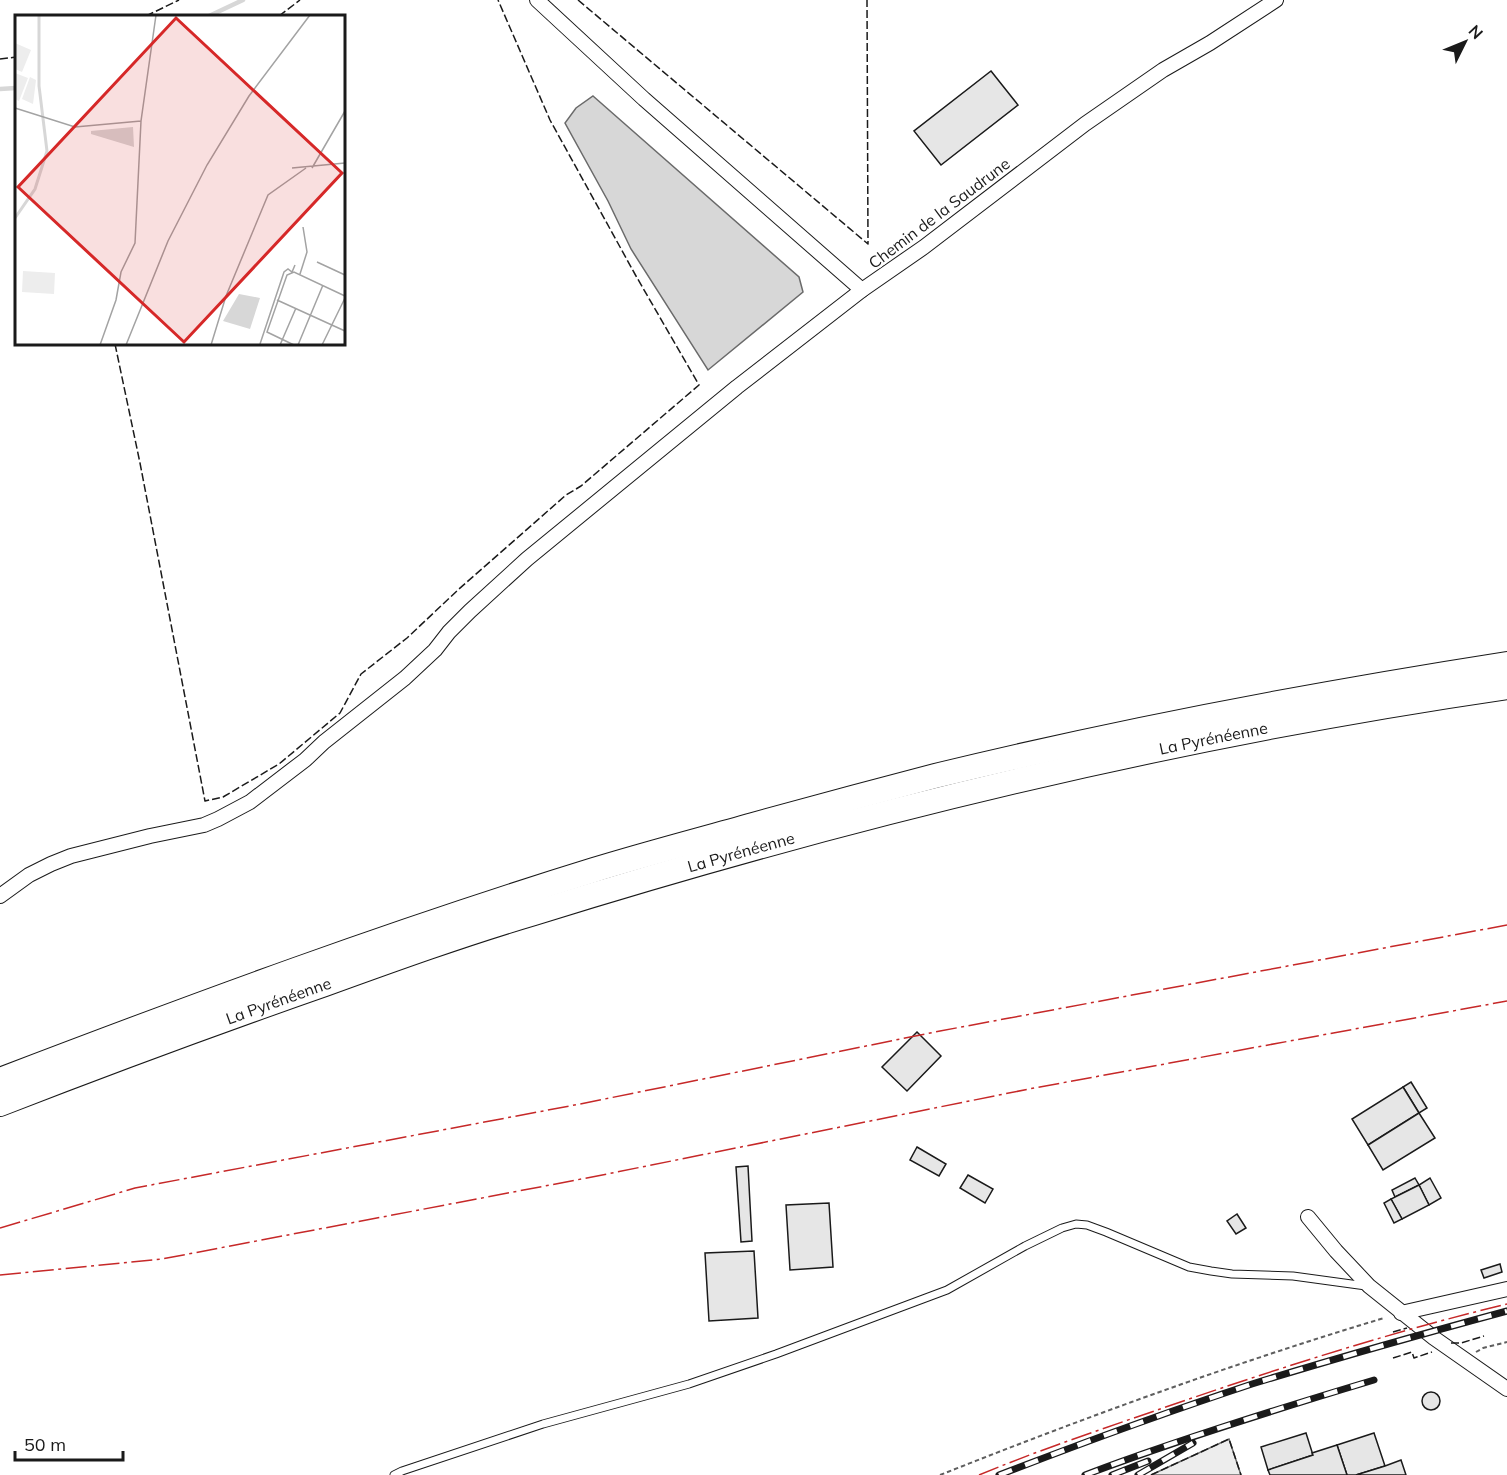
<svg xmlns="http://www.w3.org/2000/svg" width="1507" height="1475" viewBox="0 0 1507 1475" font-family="Mulish,sans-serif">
<rect width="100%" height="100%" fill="#fff"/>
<path fill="#ededed" stroke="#6a6a6a" stroke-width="1.5" d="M1229,1439L1241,1475H1151Z"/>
<path fill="#d7d7d7" stroke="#6a6a6a" stroke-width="1.5" d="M593,96L799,277L803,292L708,370L631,249L608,201L565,123L576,108Z"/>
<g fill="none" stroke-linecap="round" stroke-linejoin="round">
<g stroke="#d7d7d7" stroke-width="4.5">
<path d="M209,16L243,0"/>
<path d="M0,89L16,88"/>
</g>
</g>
<g fill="#e6e6e6" stroke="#1a1a1a" stroke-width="1.5">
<path d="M991,71L1018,105L941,165L914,131Z"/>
<path d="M917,1032L941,1056L907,1091L882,1067Z"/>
<path d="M1411,1082L1427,1108L1419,1113L1403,1087Z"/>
<path d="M1403,1087L1419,1113L1368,1145L1352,1119Z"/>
<path d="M1419,1113L1435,1138L1383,1170L1368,1145Z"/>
<path d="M917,1147L946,1164L939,1176L910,1160Z"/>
<path d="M748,1166L752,1241L741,1242L736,1167Z"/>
<path d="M968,1175L993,1189L985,1203L960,1188Z"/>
<path d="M1415,1178L1419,1185L1395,1197L1392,1190Z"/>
<path d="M1430,1178L1441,1198L1429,1205L1419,1185Z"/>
<path d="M1419,1185L1429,1205L1402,1219L1391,1199Z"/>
<path d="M1391,1199L1402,1219L1394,1223L1384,1203Z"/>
<path d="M829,1203L833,1267L790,1270L786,1205Z"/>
<path d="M1237,1214L1246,1228L1236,1234L1227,1221Z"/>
<path d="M754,1251L758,1318L709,1321L705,1253Z"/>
<path d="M1500,1264L1502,1272L1484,1278L1481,1270Z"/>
<circle cx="1431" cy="1401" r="9"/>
<path d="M1306,1433L1313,1455L1268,1470L1261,1447Z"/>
<path d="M1374,1433L1385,1466L1356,1475H1347L1337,1445Z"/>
<path d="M1337,1445L1347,1475H1270L1268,1470L1313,1455L1312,1453Z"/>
<path d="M1401,1460L1406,1475H1356L1385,1466Z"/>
</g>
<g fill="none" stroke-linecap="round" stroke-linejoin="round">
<defs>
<path id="lane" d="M394,1475L402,1471L543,1424L689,1384L776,1354L947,1290L1025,1246L1062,1228L1076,1224L1087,1225L1106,1232L1189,1267L1211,1271L1232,1274L1293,1276L1366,1286"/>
<g id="street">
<path d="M537,0L644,99L862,290"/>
<path d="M0,896L29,875L51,864L71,856L150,836L204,825L218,819L250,802L305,760L324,742L405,678L435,650L449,632L470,611L527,559L737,387L862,290L924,247L1085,124L1163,70L1210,43L1276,0"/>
<path d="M1308,1217L1336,1251L1369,1286L1434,1338L1507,1389"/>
<path d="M1401,1313L1507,1289"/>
</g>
<g id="highway">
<path d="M0,1080C196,1005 393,932 594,870C646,854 700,840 753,825C814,808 874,792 935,776C1124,730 1315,694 1507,664"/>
<path id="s1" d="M0,1104C108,1062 216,1022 325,984C394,959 463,934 534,913C852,814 1177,735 1507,687"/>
</g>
</defs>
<use href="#lane" stroke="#1a1a1a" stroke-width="9"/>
<use href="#street" stroke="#1a1a1a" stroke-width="16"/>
<use href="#highway" stroke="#1a1a1a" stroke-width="26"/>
<g stroke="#5f5f5f" stroke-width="2" stroke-dasharray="4.5 3" stroke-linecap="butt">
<path d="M1476,1352L1483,1348L1507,1342"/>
<path d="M940,1475C1086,1417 1234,1363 1384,1318"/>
</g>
<use href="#lane" stroke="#fff" stroke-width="7"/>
<use href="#street" stroke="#fff" stroke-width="14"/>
<use href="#highway" stroke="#fff" stroke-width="24"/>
<defs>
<g id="rail">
<path d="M999,1475C1082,1443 1167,1412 1252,1384C1337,1358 1422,1334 1507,1311"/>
<path d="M1085,1475C1180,1439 1277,1409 1374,1380"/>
<path d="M1112,1475L1148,1461"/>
<path d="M1138,1475L1193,1443"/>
</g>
</defs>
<use href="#rail" stroke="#1a1a1a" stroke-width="7"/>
<use href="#rail" stroke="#fff" stroke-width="4.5" stroke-dasharray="14" stroke-linecap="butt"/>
<g stroke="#1a1a1a" stroke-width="1.5" stroke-dasharray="8 3" stroke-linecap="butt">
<path d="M578,0L868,244L867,0"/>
<path d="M146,16L179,0"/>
<path d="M279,16L300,0"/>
<path d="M0,59L16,57"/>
<path d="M115,344L140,463L205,801L223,797L279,764L340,713L361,674L407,638L459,589L566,495L581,486L699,385L636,276L550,120L498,0"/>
<path d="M1393,1332L1407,1328"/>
<path d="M1451,1343H1461L1484,1336"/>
<path d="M1393,1358L1412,1352L1414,1358L1432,1352"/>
<path d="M1151,1475L1229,1439L1241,1475"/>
</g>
<g stroke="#c62828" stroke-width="1.5" stroke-dasharray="21 4.5 3 4.5" stroke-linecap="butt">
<path d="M0,1228L135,1188L580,1104L940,1031L1507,925"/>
<path d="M0,1275L162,1259L592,1177L1029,1089L1507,1001"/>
<path d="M979,1475C1039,1450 1102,1429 1163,1408C1276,1369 1391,1332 1507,1304"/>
</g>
</g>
<g text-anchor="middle" stroke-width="4.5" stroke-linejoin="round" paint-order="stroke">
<g font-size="16" fill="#1a1a1a" stroke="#fff">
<text transform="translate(939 213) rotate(-37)" y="6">Chemin de la Saudrune</text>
<text dy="6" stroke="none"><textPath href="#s1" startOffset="1269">La Pyrénéenne</textPath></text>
<text dy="6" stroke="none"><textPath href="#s1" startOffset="783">La Pyrénéenne</textPath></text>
<text dy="6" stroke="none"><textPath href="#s1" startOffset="297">La Pyrénéenne</textPath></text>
</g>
</g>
<g transform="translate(15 15)">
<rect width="330" height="330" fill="#fff"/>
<path d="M0,28L16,35L7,57L0,54ZM0,58L13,63L4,86L0,84ZM15,62L21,65L18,89L7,84ZM8,256L40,258L39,279L7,277Z" fill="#ededed"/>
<path d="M118,112L119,132L76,119V116ZM224,279L245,283L235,314L208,306Z" fill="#d7d7d7"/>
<path fill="none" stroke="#d7d7d7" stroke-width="3" d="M0,203L20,174L32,136L24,71V0"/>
<path fill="none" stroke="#a3a3a3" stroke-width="1.5" d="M0,93L60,112L126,106M277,153L330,148M297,153L330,96M302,247L330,260M285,259L292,237L288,212M262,285L330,316M245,329L269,257L273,254L277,257L280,250M85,330L101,285L106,257L120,228L126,106L141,0M111,330L153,226L192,150L234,81L295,0M196,330L211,281L253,180L291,153M265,330L281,293M279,330L252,317L272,260L279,257L330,281M283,330L308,270M307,330L330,283"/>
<path fill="#d62828" fill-opacity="0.15" stroke="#d62828" stroke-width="3" d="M161,3L327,158L169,327L3,172Z"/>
<rect width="330" height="330" fill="none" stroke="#1a1a1a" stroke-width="3"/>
</g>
<g transform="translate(1465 42) rotate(47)" stroke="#ffffff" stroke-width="4.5" paint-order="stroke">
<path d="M0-4.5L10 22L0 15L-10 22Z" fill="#1a1a1a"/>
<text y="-9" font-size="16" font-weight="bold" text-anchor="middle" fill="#1a1a1a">N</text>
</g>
<path d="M15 1451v9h108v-9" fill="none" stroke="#1a1a1a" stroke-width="3"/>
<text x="24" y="1451" font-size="18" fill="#1a1a1a" stroke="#ffffff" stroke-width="4.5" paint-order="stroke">50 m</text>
</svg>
